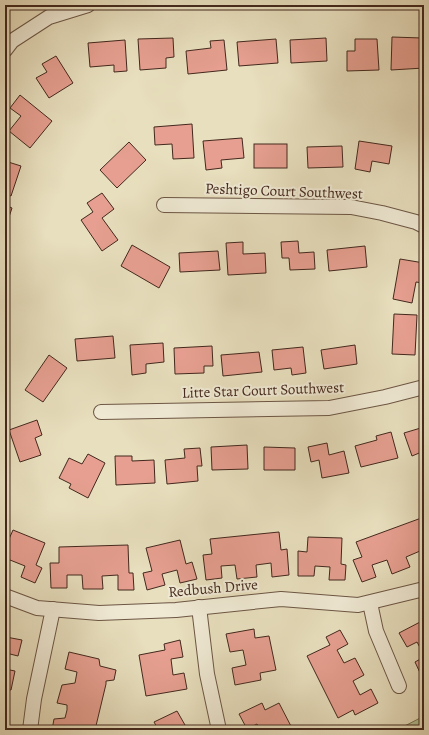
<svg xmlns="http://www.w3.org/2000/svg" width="429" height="735" viewBox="0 0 429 735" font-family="Alegreya,serif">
<rect width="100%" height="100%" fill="#e8dfbe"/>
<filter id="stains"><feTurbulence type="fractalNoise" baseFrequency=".005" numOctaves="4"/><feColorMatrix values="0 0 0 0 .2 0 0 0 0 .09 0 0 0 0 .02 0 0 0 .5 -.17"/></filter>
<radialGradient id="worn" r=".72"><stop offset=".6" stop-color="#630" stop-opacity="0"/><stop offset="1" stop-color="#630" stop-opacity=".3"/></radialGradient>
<path fill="#b3c294" stroke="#7b7558" d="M424,716V730H397Z"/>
<g fill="#e69f90" stroke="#43281d">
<path d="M392,37L422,38L424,68L391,70Z"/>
<path d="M173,38L174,57L166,58V68L140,70L138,39Z"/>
<path d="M326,38L327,61L291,63L290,40Z"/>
<path d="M276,39L278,63L239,66L237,42Z"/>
<path d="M355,39H377L379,70L347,71V51H355Z"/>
<path d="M125,40L127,71L114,72V65L90,67L88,43Z"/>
<path d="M224,40L227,70L188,74L186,51L211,48L210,41Z"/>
<path d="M56,56L73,83L49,98L36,78L47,72L42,64Z"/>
<path d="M20,95L52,121L30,148L9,131L21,116L10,108Z"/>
<path d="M192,124L194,158L173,159L172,144L155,145L154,127Z"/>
<path d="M242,138L244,158L221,160L222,168L206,170L203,141Z"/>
<path d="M359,141L392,146L389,164L372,161L370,172L355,169Z"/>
<path d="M129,142L146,160L117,188L100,170Z"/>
<rect x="254" y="144" width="33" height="24"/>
<path d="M342,146L343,167L308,168L307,147Z"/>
<path d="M5,161L21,166L11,196L5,194Z"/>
<path d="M102,193L114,209L102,218L118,240L102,251L81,220L93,212L87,203Z"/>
<path d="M5,205L12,208L5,229Z"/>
<path d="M298,241L299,253L314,252L315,269L290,270L289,258H282L281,242Z"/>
<path d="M243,242V254L265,253L266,273L228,275L226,243Z"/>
<path d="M132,245L170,267L159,288L121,266Z"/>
<path d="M365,246L367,267L329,271L327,250Z"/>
<path d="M218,251L220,270L180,272L179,253Z"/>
<path d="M400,259L424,263L423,283L416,282L412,303L393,299Z"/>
<path d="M394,314L417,315L415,355L392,354Z"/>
<path d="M113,336L115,358L77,361L75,339Z"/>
<path d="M163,343L164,362L146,364V373L132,375L130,345Z"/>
<path d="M355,345L357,364L324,369L321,350Z"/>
<path d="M212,346L213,366H204V373L175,374L174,348Z"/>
<path d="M303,347L306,373L292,375L291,368L274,370L272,350Z"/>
<path d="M259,352L262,372L223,376L221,355Z"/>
<path d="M49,355L67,368L43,402L25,390Z"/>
<path d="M37,420L42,435L35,438L41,455L20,462L9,430Z"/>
<path d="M424,427V451L412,456L404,433Z"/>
<path d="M391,432L398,458L361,467L355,446L377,440L376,436Z"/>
<path d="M327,443L329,455L344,451L349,473L322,478L319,460L311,462L308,447Z"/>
<path d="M247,445L248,469L212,470L211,447Z"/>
<path d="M264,447L295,448V470H264Z"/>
<path d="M200,448L202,466H197L198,481L167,484L165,460L185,458L184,449Z"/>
<path d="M88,454L105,463L88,498L69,488L71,484L59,478L69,458L82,464Z"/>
<path d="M115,456H132V461L154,460L155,483L116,485Z"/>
<path d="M424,517V563L420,551L406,557L410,567L392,574L387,560L372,565L376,577L362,582L353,560L362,557L356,542Z"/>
<path d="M13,530L45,543L36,565L42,568L35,583L21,577L25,566L10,560L5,571V548Z"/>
<path d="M279,532L281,550L287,549L289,575L272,577L271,563L256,565L257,577L237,579L235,565L221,566L222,578L206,580L203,555L212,554L210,539Z"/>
<path d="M308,537L342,538L341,564L346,565L345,580H329L330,567L315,566L314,576H298V551L307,552Z"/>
<path d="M180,540L186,564L192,562L197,579L180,583L177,570L162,574L165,585L147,590L143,573L152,571L146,548Z"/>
<path d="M128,545L129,573H133L134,590H118V575L102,576L103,589H83L82,575H67V588H51L50,563H59V547Z"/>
<path d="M422,621L424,626V655L417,642L407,647L399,633Z"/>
<path d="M254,629L255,638L269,636L276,670L260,673L261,680L235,685L232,668L246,665L243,650L230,652L226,634Z"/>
<path d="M340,630L348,644L337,650L344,663L355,658L364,675L353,681L360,695L371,689L378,703L355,715L353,710L338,718L307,656L330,645L326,637Z"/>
<path d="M6,637L22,640L18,656L6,653L5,657Z"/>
<path d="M180,640L183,657L171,659L173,675L184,673L187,689L146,696L139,655L165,650L164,644Z"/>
<path d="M69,652L99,659L100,666L116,670L114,680L106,681V684L95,730H52L54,719L65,718L67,710V705L57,703L62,685L75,683L77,672L65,669Z"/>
<path d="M424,657V676L422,677L415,662Z"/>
<path d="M5,669L15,671L11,690L5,689Z"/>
<path d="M262,703L265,710L279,703L293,730H261L257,724L247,729L239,714Z"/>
<path d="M177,711L185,725L175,730H156L158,729L154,722Z"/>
</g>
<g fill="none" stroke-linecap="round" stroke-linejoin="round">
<defs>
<g id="minor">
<path d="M5,50L12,41L49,17L88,5"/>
<path d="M164,205L351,207L382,213L416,222L424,226"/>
<path d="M101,412L329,408L385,397L424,387"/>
<path d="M5,596L37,608L99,613L176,610L281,599L358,605L424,589"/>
<path d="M370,603L376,631L399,686"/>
<path d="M199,607L207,674L219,730"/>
<path d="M30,730L34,699L53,609"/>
</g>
</defs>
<use href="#minor" stroke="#6c5645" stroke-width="16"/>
<use href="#minor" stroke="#f0ead5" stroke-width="14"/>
</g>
<g text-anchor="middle" stroke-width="4" stroke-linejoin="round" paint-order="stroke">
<g font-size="15" fill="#43281d" stroke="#f0ead5">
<text transform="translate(284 191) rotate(2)" y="5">Peshtigo Court Southwest</text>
<text transform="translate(263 390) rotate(-2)" y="5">Litte Star Court Southwest</text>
<text transform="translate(213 588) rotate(-5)" y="5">Redbush Drive</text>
</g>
</g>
<rect width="429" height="735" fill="none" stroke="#e8dfbe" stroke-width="20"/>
<rect x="6" y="6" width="417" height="723" fill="none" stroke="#43281d" stroke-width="2"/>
<rect x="10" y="10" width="409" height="715" fill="none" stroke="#43281d"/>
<rect width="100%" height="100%" filter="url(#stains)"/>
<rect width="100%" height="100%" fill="url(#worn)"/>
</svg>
